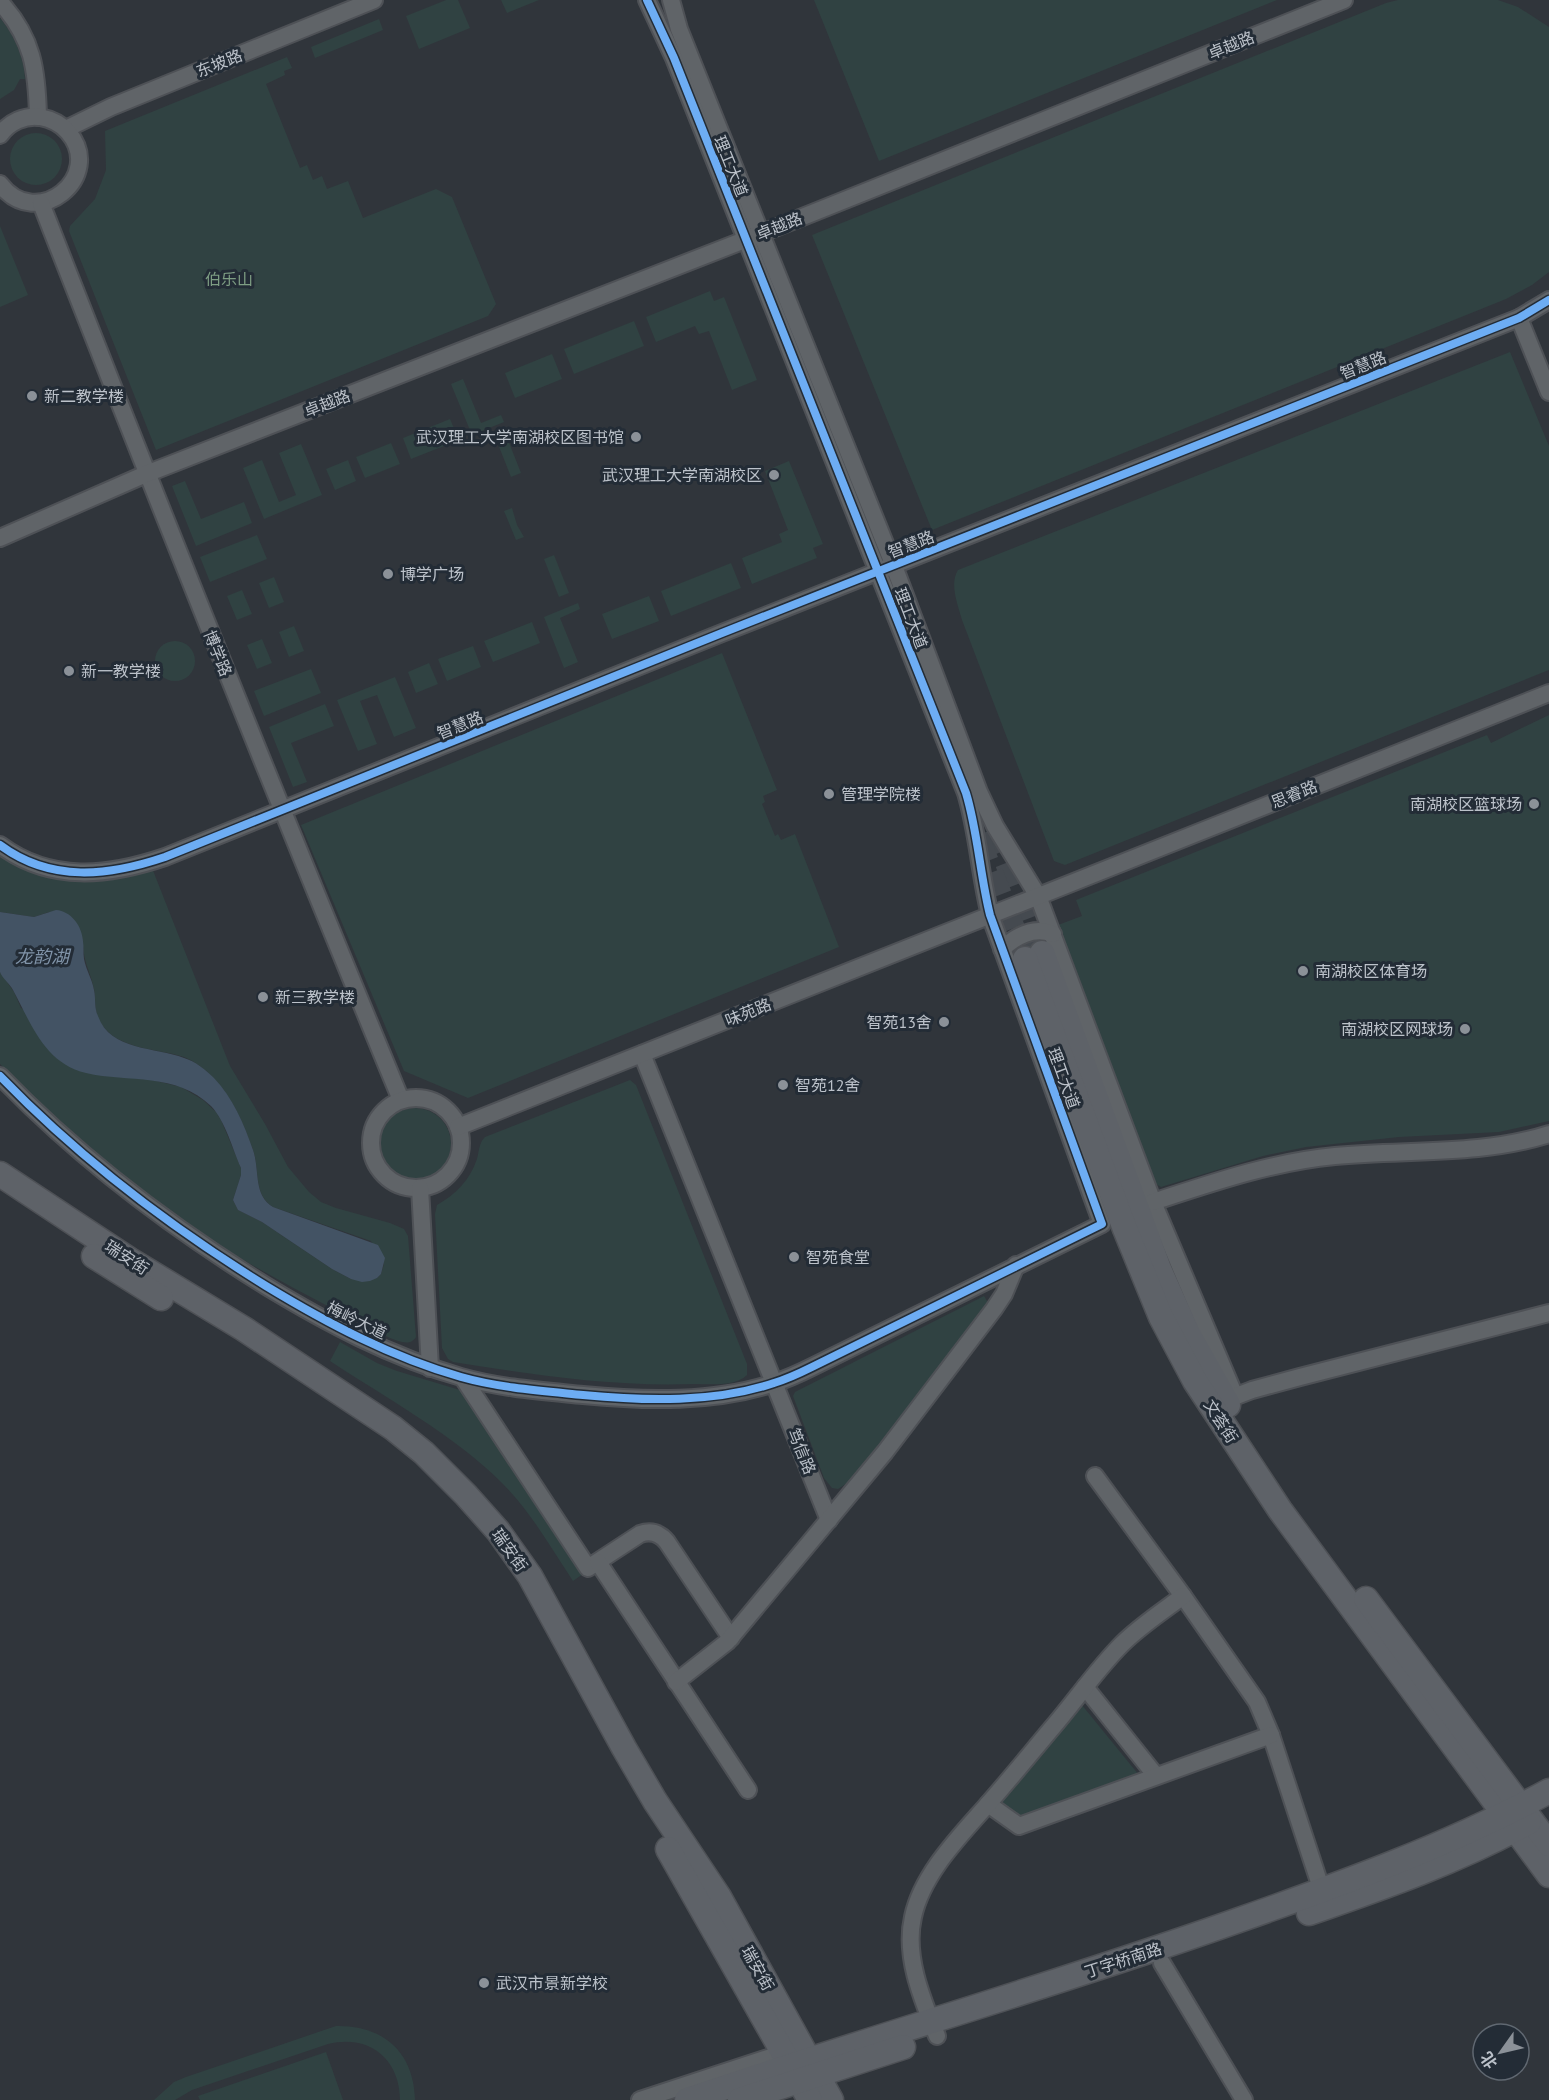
<svg xmlns="http://www.w3.org/2000/svg" width="1549" height="2100" viewBox="0 0 1549 2100" font-family="'PT Sans','Noto Sans SC',sans-serif">
<rect width="100%" height="100%" fill="#30353b"/>
<g fill="#304242">
<path d="M446,0H458L470,28L419,49L406,16Z"/>
<path d="M501,0H539L507,13Z"/>
<path d="M814,0H1277L879,161Z"/>
<path d="M1398,0H1498L1518,7L1549,27V272L1532,285L1506,299L932,530L812,235L1386,3Z"/>
<path d="M0,18C14,35 24,57 25,79H20L14,90L0,99Z"/>
<path d="M379,19L383,30L315,58L311,47Z"/>
<path d="M287,57L292,68L284,71L285,75L266,84L300,168L307,165L313,180L322,176L327,189L348,181L363,218L436,189L452,197L496,304L488,316L156,450L69,231L70,226L95,199L106,170L105,131Z"/>
<circle cx="36" cy="159" r="26"/>
<path d="M0,226L28,295L0,307Z"/>
<path d="M710,291L714,301L724,297L757,380L732,390L709,331L699,334L695,326L656,342L646,317Z"/>
<path d="M634,321L644,346L574,374L564,349Z"/>
<path d="M1510,352L1549,446V670L1065,865L1054,861L962,620C958,605 949,584 958,570Z"/>
<path d="M552,354L562,379L515,398L505,373Z"/>
<path d="M463,379L481,423L501,415L504,422L472,435L451,384Z"/>
<path d="M450,419L459,440L411,459L403,438Z"/>
<path d="M506,435L521,473L511,477L496,439Z"/>
<path d="M391,443L400,464L365,478L356,457Z"/>
<path d="M301,444L322,495L264,519L243,468L262,460L279,502L296,495L279,453Z"/>
<path d="M348,460L356,481L335,490L326,469Z"/>
<path d="M789,461L823,544L813,548L817,558L752,584L742,558L782,542L779,534L788,530L765,471Z"/>
<path d="M185,481L201,519L244,502L252,523L196,546L172,486Z"/>
<path d="M512,508L517,525L524,537L516,540L504,511Z"/>
<path d="M257,535L267,559L210,582L200,557Z"/>
<path d="M554,555L569,593L559,597L544,559Z"/>
<path d="M731,563L741,588L671,616L661,591Z"/>
<path d="M274,577L284,602L269,608L259,583Z"/>
<path d="M242,590L252,614L237,620L227,596Z"/>
<path d="M649,596L659,621L612,639L602,614Z"/>
<path d="M578,603L580,609L560,618L578,662L564,668L544,617Z"/>
<path d="M532,622L540,643L493,662L484,641Z"/>
<path d="M294,626L304,651L289,657L279,632Z"/>
<path d="M262,639L272,663L257,669L247,645Z"/>
<circle cx="175" cy="661" r="20"/>
<path d="M473,646L481,667L447,681L438,659Z"/>
<path d="M722,653L777,790L763,796L765,802L762,804L775,836L778,834L781,840L795,834L839,947L468,1098L404,1071L301,825Z"/>
<path d="M429,663L438,684L416,693L408,672Z"/>
<path d="M311,669L321,693L264,716L254,691Z"/>
<path d="M395,677L416,728L394,737L377,695L360,701L377,744L358,751L337,700Z"/>
<path d="M325,704L334,726L291,743L307,782L293,787L269,727Z"/>
<path d="M1549,715V1121L1499,1132L1399,1137L1306,1147L1263,1156L1161,1187L1153,1182L1058,925L1082,916L1076,900L1487,735L1491,743Z"/>
<path d="M0,854L14,863L152,868L230,1066L265,1124L288,1167L309,1192L321,1202L336,1208L390,1223L404,1229L408,1236L416,1337C410,1347 399,1341 390,1338C288,1286 183,1233 96,1156C63,1126 32,1095 0,1064V972L14,992L21,1008L148,1079L181,1087L203,1100L216,1112L221,1120L241,1168V1175L233,1200L238,1210L262,1222L332,1269L351,1279L377,1278L381,1274L384,1264L371,1241L273,1207C253,1195 260,1169 253,1150C244,1125 234,1101 217,1082C209,1072 196,1062 184,1057C157,1048 114,1050 99,1020C94,1010 96,1000 94,989C90,970 83,962 83,941L49,912L34,917L0,912Z"/>
<path d="M630,1080L636,1085L747,1364V1375C735,1387 710,1384 694,1384C613,1387 534,1375 453,1362L448,1359L442,1348L435,1214L437,1205C456,1194 470,1180 477,1159C479,1151 479,1143 485,1137Z"/>
<circle cx="415" cy="1144" r="36"/>
<path d="M984,1296L990,1306L849,1482L838,1489L832,1488L824,1478L793,1396L795,1392Z"/>
<path d="M340,1342L377,1363L397,1371L463,1391L583,1574L573,1581C551,1548 531,1512 503,1484C456,1436 386,1398 330,1361Z"/>
<path d="M1077,1699L1143,1780L1019,1826L988,1804Z"/>
<path d="M336,2026C383,2025 414,2052 415,2100H400C400,2058 368,2034 328,2044L192,2090L175,2100H154L174,2082L186,2077Z"/>
<path d="M326,2052L343,2100H200L198,2096Z"/>
</g>
<path fill="#435364" d="M56,910C71,911 82,926 83,941C84,947 83,953 84,959C86,970 92,979 94,990C96,999 94,1008 98,1016C110,1051 156,1047 184,1058C195,1061 206,1070 214,1078C233,1098 244,1124 253,1150C260,1170 253,1195 273,1207L378,1245L385,1258L381,1274L377,1278L370,1281L362,1282L351,1279L332,1269L262,1222L238,1210L233,1200L241,1175V1168C232,1148 226,1122 211,1106C176,1072 129,1083 86,1073C44,1063 31,1023 13,990C10,984 2,978 0,972C0,963 0,924 0,912L34,917Z"/>
<g fill="none" stroke-linecap="round" stroke-linejoin="round">
<g stroke="#454a50" stroke-width="24" stroke-dasharray="24 12" stroke-linecap="butt">
<path d="M994,829L1042,953"/>
<path d="M978,839L1025,959"/>
</g>
<defs>
<g id="street">
<path d="M671,0L679,29L894,566L979,792L995,826L1038,896L1153,1202L1235,1396"/>
<path d="M0,2C33,38 37,70 38,117"/>
<path d="M66,129L111,107L374,0"/>
<path d="M0,135C9,122 25,115 40,117C51,119 61,124 68,132C106,176 37,233 0,184"/>
<path d="M41,203C158,503 278,802 401,1100"/>
<path d="M1519,318L1549,392"/>
<path d="M0,538L146,474L760,234L1344,0"/>
<path d="M0,845C51,883 109,876 165,857L722,633L1519,318L1549,300"/>
<path d="M1002,949C1016,936 1034,926 1053,934"/>
<path d="M642,1054L829,1520"/>
<path d="M0,1076C79,1158 169,1226 266,1286C327,1323 391,1357 461,1377C500,1388 543,1391 583,1395C645,1401 715,1403 774,1383C787,1379 800,1373 812,1367L1102,1224L990,915C980,875 978,833 966,793L674,58L647,0"/>
<circle cx="416" cy="1143" r="45"/>
<path d="M458,1127L1549,693"/>
<path d="M420,1188L430,1368"/>
<path d="M1153,1202C1214,1182 1272,1162 1335,1156C1407,1149 1480,1156 1549,1134"/>
<path d="M463,1378L588,1568L640,1534C651,1530 660,1533 667,1542L731,1638"/>
<path d="M1226,1400L1252,1390L1300,1377L1549,1313"/>
<path d="M1095,1476L1183,1596L1257,1702L1271,1735L1325,1900"/>
<path d="M598,1562L748,1790"/>
<path d="M676,1682L727,1642L885,1452L994,1309L1004,1294L1016,1265"/>
<path d="M1085,1687L1156,1776"/>
<path d="M988,1804L1019,1826L1271,1735"/>
<path d="M1162,1963L1244,2100"/>
<path d="M937,2036C922,1999 904,1956 913,1917C922,1874 960,1836 988,1804C1010,1779 1031,1753 1052,1728C1076,1700 1097,1669 1122,1644C1140,1626 1163,1611 1183,1596"/>
<path d="M640,2100L783,2053"/>
</g>
<g id="secondary">
<path d="M1042,953L1159,1269L1188,1334L1228,1405"/>
<path d="M1025,959L1125,1229L1161,1317L1195,1381L1280,1510L1549,1875"/>
<path d="M0,1174L130,1260L244,1329L393,1428L424,1453L466,1495L498,1531L530,1576L624,1748L655,1801L719,1897L831,2100"/>
<path d="M94,1256L161,1298"/>
<path d="M1366,1599L1549,1844"/>
<path d="M668,1849L810,2100"/>
<path d="M1309,1913C1384,1887 1459,1861 1529,1822"/>
<path d="M687,2100C870,2038 1056,1985 1239,1920C1344,1883 1450,1845 1549,1791"/>
<path d="M740,2100L903,2047"/>
</g>
</defs>
<use href="#street" stroke="#4e5156" stroke-width="20"/>
<use href="#secondary" stroke="#4e5156" stroke-width="27"/>
<use href="#street" stroke="#606468" stroke-width="16"/>
<use href="#secondary" stroke="#5e6268" stroke-width="24"/>
<defs>
<g id="cycleway">
<path d="M0,845C51,883 109,876 165,857L722,633L1519,318L1549,300"/>
<path d="M0,1076C79,1158 169,1226 266,1286C327,1323 391,1357 461,1377C500,1388 543,1391 583,1395C645,1401 715,1403 774,1383C787,1379 800,1373 812,1367L1102,1224L990,915C980,875 978,833 966,793L674,58L647,0"/>
</g>
</defs>
<use href="#cycleway" stroke="#232c36" stroke-width="11"/>
<use href="#cycleway" stroke="#6dadf4" stroke-width="8"/>
</g>
<g fill="#8b9198" stroke="#232c36" stroke-width="2">
<circle cx="32" cy="396" r="6"/>
<circle cx="636" cy="437" r="6"/>
<circle cx="774" cy="475" r="6"/>
<circle cx="388" cy="574" r="6"/>
<circle cx="69" cy="671" r="6"/>
<circle cx="829" cy="794" r="6"/>
<circle cx="1534" cy="804" r="6"/>
<circle cx="1303" cy="971" r="6"/>
<circle cx="263" cy="997" r="6"/>
<circle cx="944" cy="1022" r="6"/>
<circle cx="1465" cy="1029" r="6"/>
<circle cx="783" cy="1085" r="6"/>
<circle cx="794" cy="1257" r="6"/>
<circle cx="484" cy="1983" r="6"/>
</g>
<g text-anchor="middle" stroke-width="6" stroke-linejoin="round" paint-order="stroke">
<g font-size="16" fill="#bcc2ca" stroke="#232c36">
<text transform="translate(1231 45) rotate(-22)" y="6">卓越路</text>
<text transform="translate(219 63) rotate(-22)" y="6">东坡路</text>
<text transform="translate(731 166) rotate(68)" y="6">理工大道</text>
<text transform="translate(779 226) rotate(-22)" y="6">卓越路</text>
<text transform="translate(1363 365) rotate(-22)" y="6">智慧路</text>
<text transform="translate(327 403) rotate(-21)" y="6">卓越路</text>
<text transform="translate(911 544) rotate(-21)" y="6">智慧路</text>
<text transform="translate(911 618) rotate(69)" y="6">理工大道</text>
<text transform="translate(218 653) rotate(68)" y="6">博学路</text>
<text transform="translate(460 725) rotate(-22)" y="6">智慧路</text>
<text transform="translate(1294 794) rotate(-22)" y="6">思睿路</text>
<text transform="translate(748 1012) rotate(-22)" y="6">味苑路</text>
<text transform="translate(1064 1078) rotate(70)" y="6">理工大道</text>
<text transform="translate(127 1257) rotate(33)" y="6">瑞安街</text>
<text transform="translate(357 1320) rotate(26)" y="6">梅岭大道</text>
<text transform="translate(1221 1421) rotate(57)" y="6">文荟街</text>
<text transform="translate(802 1451) rotate(68)" y="6">笃信路</text>
<text transform="translate(510 1550) rotate(54)" y="6">瑞安街</text>
<text transform="translate(1123 1960) rotate(-18)" y="6">丁字桥南路</text>
<text transform="translate(758 1968) rotate(61)" y="6">瑞安街</text>
</g>
<g font-size="16" fill="#7d9d83" stroke="#232c36">
<text x="229" y="285">伯乐山</text>
</g>
<g font-size="16" fill="#bcc2ca" stroke="#232c36" text-anchor="start">
<text x="44" y="402">新二教学楼</text>
<text x="624" y="443" text-anchor="end">武汉理工大学南湖校区图书馆</text>
<text x="762" y="481" text-anchor="end">武汉理工大学南湖校区</text>
<text x="400" y="580">博学广场</text>
<text x="81" y="677">新一教学楼</text>
<text x="841" y="800">管理学院楼</text>
<text x="1522" y="810" text-anchor="end">南湖校区篮球场</text>
<text x="1315" y="977">南湖校区体育场</text>
<text x="275" y="1003">新三教学楼</text>
<text x="932" y="1028" text-anchor="end">智苑13舍</text>
<text x="1453" y="1035" text-anchor="end">南湖校区网球场</text>
<text x="795" y="1091">智苑12舍</text>
<text x="806" y="1263">智苑食堂</text>
<text x="496" y="1989">武汉市景新学校</text>
</g>
<g font-size="18" font-style="italic" fill="#8194a9" stroke="#232c36">
<text x="42" y="963">龙韵湖</text>
</g>
</g>
<g transform="translate(1501 2052) rotate(236)"><circle r="28" fill="#232c36" stroke="#606871" stroke-width="1.5"/>
<path d="M0-4.5L10 22L0 15L-10 22Z" fill="#8b9198"/>
<text y="-9" font-size="16" font-weight="bold" text-anchor="middle" fill="#bcc2ca">北</text>
</g>
</svg>
